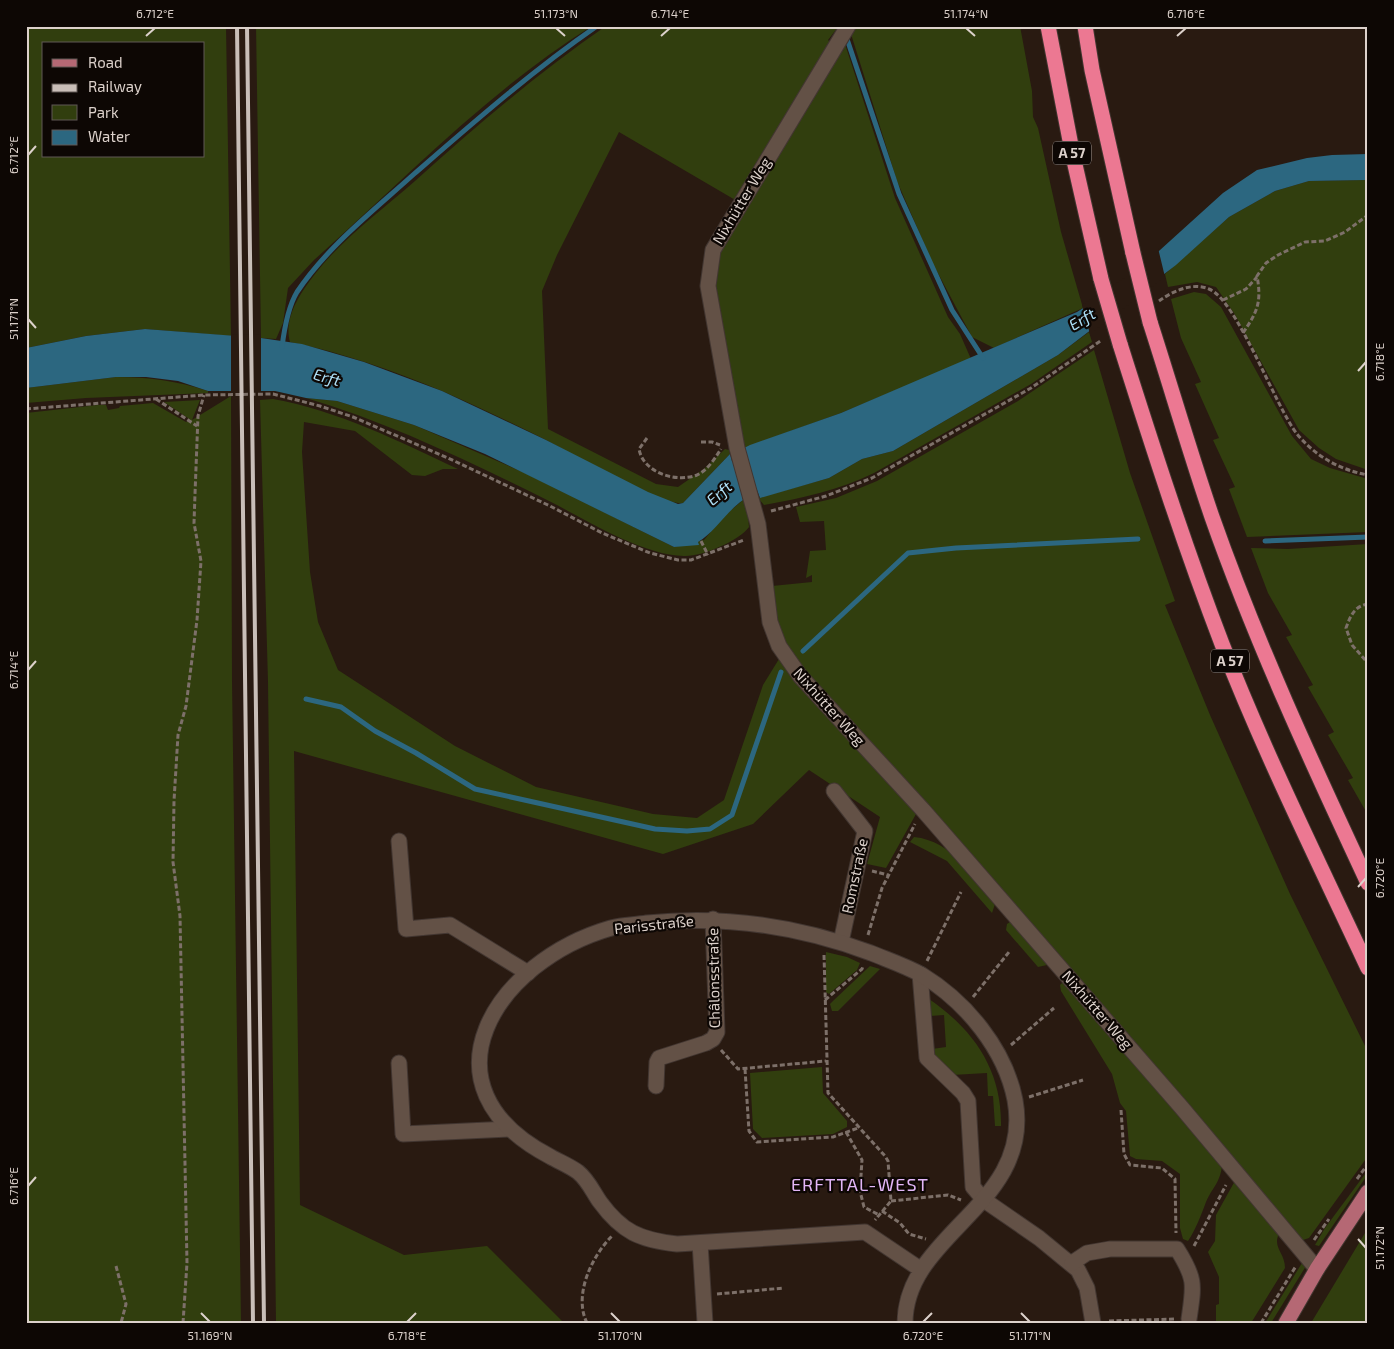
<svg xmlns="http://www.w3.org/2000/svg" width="1394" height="1349" viewBox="0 0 1394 1349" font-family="'Exo 2',sans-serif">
<rect width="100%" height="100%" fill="#291a11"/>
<g fill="#313e0e" fill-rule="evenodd">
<path d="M26,26H226L231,336L145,329L86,336L26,348ZM44,44H204V156H44Z"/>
<path d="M256,26H592C489,90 404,180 314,260L288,288L283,323L276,339L261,338Z"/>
<path d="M606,26L838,27L828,40L831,43L737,201L619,132L557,255L542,291L548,429L656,484L678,487L704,469L725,449L729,450L730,454L683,503C660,506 571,453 546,440C512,423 477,406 442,391C394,371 341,352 290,342C283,318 301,292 315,274C343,238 381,211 415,181C476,126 538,73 606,26Z"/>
<path d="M856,26H1020L1032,91L1033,117L1038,128L1061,232L1083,308L994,348L972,337L932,262L897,181L851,34Z"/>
<path d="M845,44L895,198L948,317L960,334L971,359L841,413L744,448L713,286L719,254L839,48L843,51Z"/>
<path d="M1368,180V470L1336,459L1319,448L1299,430L1234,313L1216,287L1197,282L1168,287L1165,274L1229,217L1275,191L1309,181Z"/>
<path d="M1194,292L1206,294L1221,307L1292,436L1311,459L1330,468L1368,479V532L1247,537L1229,489L1235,487L1213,440L1219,438L1195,384L1201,382L1181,338L1171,299Z"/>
<path d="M1089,332L1092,342L1031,384L874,473C839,490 803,498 764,505L758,498L829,478L862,459L893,451L1058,355Z"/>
<path d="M1094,350L1130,473L1175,601L1165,605L1210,715L1290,894L1368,1052V1156L1309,1238L1303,1240L1297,1237L807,673L783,640L776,622L772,586L812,582V575L806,578L810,551L826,550L824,521L800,522L796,507L836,498L877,481L1018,401Z"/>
<path d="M116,377C149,377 177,381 208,391V393L86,398L26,403V388Z"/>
<path d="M231,396L232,681L241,1323H26V413L98,405H106L108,410L119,408L120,406L153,403L186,422L191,420L164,402L200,400L192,420Z"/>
<path d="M306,398L337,401L414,425L525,473L674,547L704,540L723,517L743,500C749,510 748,516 749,527C739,541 701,557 684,556C642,555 588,521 551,502C472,463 391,423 306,398Z"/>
<path d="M273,399C336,410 401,442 458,469H443L425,476L412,475L355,431L304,422L302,452L310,572L318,622L338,670L455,746L536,787L653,814L697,818L724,800L763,685L779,659L909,803L916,814L886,868L867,864L880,817L809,770L753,824L663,854L294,751L300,1205L404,1255L487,1246L564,1323H276L268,682L260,400Z"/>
<path d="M1368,544V815L1348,780L1353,778L1328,735L1334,732L1308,687L1313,685L1286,637L1292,635L1268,593L1251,548L1288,549Z"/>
<path d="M914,837C953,841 972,876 995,904L992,913L947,861L910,842Z"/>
<path d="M1013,920L1047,960V965L1038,967L1006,930L1007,924Z"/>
<path d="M826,952L847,957L860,963L857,970L829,994L826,992Z"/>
<path d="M870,966L880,969L838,1011H832L830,1004L834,1000Z"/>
<path d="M1063,982L1067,983L1222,1166C1220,1183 1212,1188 1206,1202C1201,1215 1196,1229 1188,1241L1183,1239L1180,1228V1174L1162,1161L1136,1159L1130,1156L1126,1111L1120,1103L1112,1074L1061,991L1060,985Z"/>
<path d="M929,999C974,1030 1002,1070 1001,1126H995L993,1096H988L987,1073L952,1075L934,1057L932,1049L946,1047L944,1015L930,1016Z"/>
<path d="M822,1067L823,1093L847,1121V1127L833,1134L762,1138L753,1129L750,1073Z"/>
<path d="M1368,1170V1174L1319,1246L1315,1245L1325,1228Z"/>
<path d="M1236,1179L1280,1232C1271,1247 1285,1252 1285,1268L1251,1323H1216V1305L1219,1304V1277L1208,1252L1215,1241L1216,1215Z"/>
<path d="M1368,1228L1367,1323H1311Z"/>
<path d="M1304,1262L1306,1266L1271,1323H1265L1302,1263Z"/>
</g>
<path fill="#2c6780" d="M1368,154V180L1309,181L1275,191L1229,217L1176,265L1058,355L893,451L862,459L829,478L760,498L757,490L742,497L743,500C726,512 714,533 698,542L699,545L674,547L485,454L414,425L337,401L306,398L275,391H208L178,381L146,377H116L26,388V348L86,336L145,329L261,338L302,344L364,362L442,391L546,440L648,492L678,504L683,503L730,454L732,461L745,452L744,448L750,445L841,413L1077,312L1128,279L1223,193L1257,170L1307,158L1332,155Z"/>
<g fill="#291a11">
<path d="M1158,248L1165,277L1090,334L1082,305L1126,277Z"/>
<path d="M231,334L261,335V393L231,394Z"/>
</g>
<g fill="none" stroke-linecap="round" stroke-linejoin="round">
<g stroke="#2c6780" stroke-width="5">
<path d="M846,36L899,194L952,310L983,358"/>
<path d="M282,347C284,331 288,307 297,292C328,246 373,211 414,174C474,122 532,71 597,26"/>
<path d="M1265,541L1368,537"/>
<path d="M803,651L908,553L956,548L1138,539"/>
<path d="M306,699L341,707L375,731L416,753L475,789L655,829L687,831L710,829L732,815L781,672"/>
</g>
<defs>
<g id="minor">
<path d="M848,26L713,250L708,286L737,448L758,524L770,622L779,646L800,676L923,810L1182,1108L1317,1269"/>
<path d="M834,791L865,831L841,942"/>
<path d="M399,841L406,929L450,925L528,973"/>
<path d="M920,974L927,1058L963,1093L968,1101L973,1187L984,1200L1039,1238L1078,1270L1087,1288L1093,1323"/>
<path d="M399,1063L403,1134L509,1129"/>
<path d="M656,1086L657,1062L659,1058L706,1043L713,1039L717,1032L713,919"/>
<path d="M700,1243L705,1323"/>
<path d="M1072,1263L1087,1253L1110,1249H1177C1196,1279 1194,1285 1189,1319"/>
<path d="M905,1323C905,1233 1034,1205 1015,1100C1005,1049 966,1002 922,975C906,966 888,960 871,953C799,926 724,915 647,923C635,925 623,925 611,928C496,961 414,1086 551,1157C560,1162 570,1166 578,1172C588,1180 593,1192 600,1202C622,1232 640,1240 677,1244L865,1232L920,1269"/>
</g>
<path id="major" d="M1286,1323L1317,1269L1368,1192"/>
<g id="highway">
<path d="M1048,26L1073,156L1101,279"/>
<path d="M1085,26L1092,70L1133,253"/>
<path d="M1150,322C1171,387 1190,453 1212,517C1256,642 1312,763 1368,883"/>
<path d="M1120,344C1152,445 1184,545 1222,644C1265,754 1318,861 1368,968"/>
</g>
</defs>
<use href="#minor" stroke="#423631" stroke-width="17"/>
<use href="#major" stroke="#423631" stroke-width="17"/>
<use href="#highway" stroke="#423631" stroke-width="17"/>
<g stroke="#7d7069" stroke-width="3" stroke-dasharray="5 2.5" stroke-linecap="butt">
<path d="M1223,300L1246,289L1257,277"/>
<path d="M1159,301C1173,291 1192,282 1209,289C1237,300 1275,406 1297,434C1315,456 1340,470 1368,475"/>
<path d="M1243,333C1257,312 1262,303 1257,276L1266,263L1278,255L1305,242L1325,241L1345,232L1368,215"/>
<path d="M156,399L197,426"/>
<path d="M26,409L204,395L273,394L320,406L353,417L448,458L550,506L602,533L650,553L678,560H691L744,540"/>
<path d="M647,438L639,449C643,473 677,483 697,475C708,470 715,458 721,449"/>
<path d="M701,442H712L720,445"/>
<path d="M771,511L826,496L872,478L1031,388L1102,340"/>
<path d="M701,541L708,555"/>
<path d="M1368,604C1354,606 1350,617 1346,628L1352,645L1368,663"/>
<path d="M872,871L888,875"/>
<path d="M868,935L882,888L915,824"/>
<path d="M824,955L828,1093L885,1156L888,1161L891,1201L875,1220"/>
<path d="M927,961L961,892"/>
<path d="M973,997L1009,952"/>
<path d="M825,1000L862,969L863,966"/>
<path d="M1011,1045L1054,1008"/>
<path d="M721,1050L738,1069L826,1061"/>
<path d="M745,1069L749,1131L757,1142L833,1137L858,1128"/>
<path d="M1029,1097L1083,1080"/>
<path d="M1121,1110L1124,1154L1130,1165L1162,1168L1175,1179L1176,1233"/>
<path d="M846,1132L862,1160L860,1191L864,1207L879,1215"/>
<path d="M1357,1179L1368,1164"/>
<path d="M891,1201L948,1195L961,1200"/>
<path d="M882,1211L900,1223L909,1234L926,1239"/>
<path d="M1314,1240L1329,1219"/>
<path d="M1194,1246L1226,1185"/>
<path d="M116,1266L126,1304L121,1323"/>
<path d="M717,1294L784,1288"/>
<path d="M1109,1321L1175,1319"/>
<path d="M183,1323L187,1263L180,916L173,862L174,801L178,735L186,706L197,620L201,561L194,523L195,494L198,416L204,395"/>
<path d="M587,1323C573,1295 592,1256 612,1236"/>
<path d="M1261,1323L1296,1266"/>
</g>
<use href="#minor" stroke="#635146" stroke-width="15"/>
<use href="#major" stroke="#b56874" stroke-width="15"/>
<use href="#highway" stroke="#ec7892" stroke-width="15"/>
<g stroke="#c9beb8" stroke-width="4">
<path d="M237,26L253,1323"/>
<path d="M247,26L264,1323"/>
</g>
<defs>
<g id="highway-bridge">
<path d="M1133,253L1150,322"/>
<path d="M1101,279L1120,344"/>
</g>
</defs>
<use href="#highway-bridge" stroke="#423631" stroke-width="17" stroke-linecap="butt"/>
<use href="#highway-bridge" stroke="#ec7892" stroke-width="15"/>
</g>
<path fill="none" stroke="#dcd1cb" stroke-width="2" d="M556,28L565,36M966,28L975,36M146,36L155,28M661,36L670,28M1177,36L1186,28M28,155L36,146M28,319L36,328M1358,371L1366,362M28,670L36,661M1358,887L1366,878M28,1186L36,1177M1358,1239L1366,1248M201,1313L210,1322M611,1313L620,1322M1021,1313L1030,1322M407,1322L416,1313M923,1322L932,1313"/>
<g text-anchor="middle" stroke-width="4.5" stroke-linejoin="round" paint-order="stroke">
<g fill="#0d0704" stroke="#9e948f" stroke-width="1">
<rect x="1053" y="141.5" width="38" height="23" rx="4"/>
<rect x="1211" y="649.5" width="38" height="23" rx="4"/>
</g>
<g font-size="14" font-weight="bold" fill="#dcd1cb">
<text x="1072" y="158">A 57</text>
<text x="1230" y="666">A 57</text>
</g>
<g font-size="15" fill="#dcd1cb" stroke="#0d0704">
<text transform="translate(742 201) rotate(-59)" y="5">Nixhütter Weg</text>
<text transform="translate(829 707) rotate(48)" y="5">Nixhütter Weg</text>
<text transform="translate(855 876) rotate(-78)" y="5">Romstraße</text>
<text transform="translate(654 925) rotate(-6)" y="5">Parisstraße</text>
<text transform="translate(714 978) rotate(-91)" y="5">Châlonsstraße</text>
<text transform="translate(1097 1010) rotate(49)" y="5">Nixhütter Weg</text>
</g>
<g font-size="16" font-style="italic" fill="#addef5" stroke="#0d0704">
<text transform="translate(1082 319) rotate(-31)" y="6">Erft</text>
<text transform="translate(327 377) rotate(16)" y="6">Erft</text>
<text transform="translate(719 493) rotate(-41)" y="6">Erft</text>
</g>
<g font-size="18" letter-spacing="1" fill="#e2b6f7" stroke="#0d0704">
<text x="860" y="1191">ERFTTAL-WEST</text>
</g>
</g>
<rect width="1394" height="1349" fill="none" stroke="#0d0704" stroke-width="55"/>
<rect x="42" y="42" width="162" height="115" fill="#0d0704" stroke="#605854"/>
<rect x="52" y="59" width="25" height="8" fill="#b56874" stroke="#605854"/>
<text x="88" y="68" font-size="15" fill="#dcd1cb">Road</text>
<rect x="52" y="84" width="25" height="8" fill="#c9beb8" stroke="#605854"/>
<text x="88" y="92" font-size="15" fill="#dcd1cb">Railway</text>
<rect x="52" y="105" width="25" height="15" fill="#313e0e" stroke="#605854"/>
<text x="88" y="118" font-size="15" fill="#dcd1cb">Park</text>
<rect x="52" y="130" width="25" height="15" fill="#2c6780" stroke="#605854"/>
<text x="88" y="142" font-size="15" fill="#dcd1cb">Water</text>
<rect x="28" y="28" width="1338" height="1294" fill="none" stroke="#dcd1cb" stroke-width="2"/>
<g font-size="12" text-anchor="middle" fill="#dcd1cb">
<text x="155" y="18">6.712°E</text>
<text x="556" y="18">51.173°N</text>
<text x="670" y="18">6.714°E</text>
<text x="966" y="18">51.174°N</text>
<text x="1186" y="18">6.716°E</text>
<text transform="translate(14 155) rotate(-90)" y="4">6.712°E</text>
<text transform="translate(14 319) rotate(-90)" y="4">51.171°N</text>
<text transform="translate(1380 362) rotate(-90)" y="4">6.718°E</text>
<text transform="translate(14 670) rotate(-90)" y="4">6.714°E</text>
<text transform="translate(1380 878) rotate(-90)" y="4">6.720°E</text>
<text transform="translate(14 1186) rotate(-90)" y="4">6.716°E</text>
<text transform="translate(1380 1248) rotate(-90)" y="4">51.172°N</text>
<text x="210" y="1340">51.169°N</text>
<text x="407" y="1340">6.718°E</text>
<text x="620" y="1340">51.170°N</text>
<text x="923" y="1340">6.720°E</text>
<text x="1030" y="1340">51.171°N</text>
</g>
</svg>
